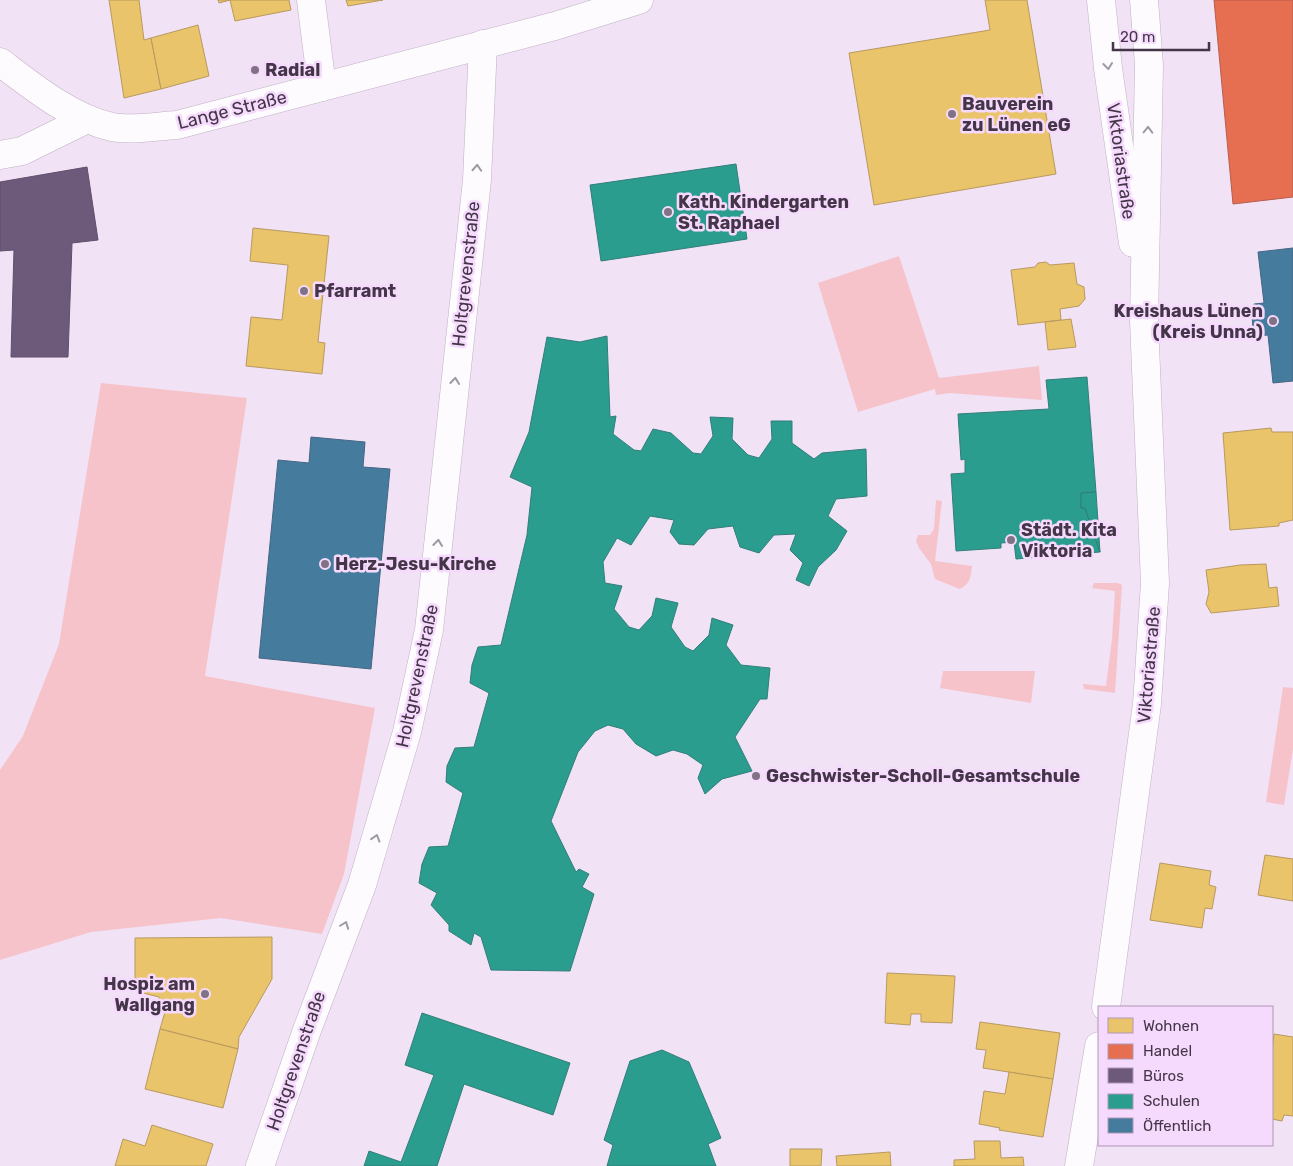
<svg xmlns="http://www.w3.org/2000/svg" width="1293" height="1166" viewBox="0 0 1293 1166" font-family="Rubik,sans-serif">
<rect width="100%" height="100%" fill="#f1e2f5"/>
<g fill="#f6c3cb">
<path d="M899,256L939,378L1039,366L1042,400L950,393L936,395L935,389L858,412L818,283Z"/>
<path d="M101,383L247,398L205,676L375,708L344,874L322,934L221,918L91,932L0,960V770L23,736L59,644Z"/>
<path d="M936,500L942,501L935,561L972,566C971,577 970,584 960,589L935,579L931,564L919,548L916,541L918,535H930L934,529Z"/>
<path d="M1094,583H1118L1122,585L1115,693L1084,689L1083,684L1106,686L1112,639L1115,591L1092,588Z"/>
<path d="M943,671H1035L1031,703L940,688Z"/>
<path d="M1283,687L1293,688V749L1284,805L1266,802Z"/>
</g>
<g fill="#e9c46a" stroke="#b89960">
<path d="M109,0H139L144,40L151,38L161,89L124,98Z"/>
<path d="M218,0H289L291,10L235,21L230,0L219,3Z"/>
<path d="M346,0H383L348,6Z"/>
<path d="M985,0H1027L1056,174L874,205L849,53L990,30Z"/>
<path d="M198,25L209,76L161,89L151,38Z"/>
<path d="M253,228L329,236L318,342L325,343L322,374L246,366L251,317L282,320L288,265L250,261Z"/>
<path d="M1046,262L1050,265L1074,263L1077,284L1084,287L1085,299L1079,306L1060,309L1061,320L1018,325L1011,270L1035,267L1038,263Z"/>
<path d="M1071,319L1076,347L1048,350L1045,322Z"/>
<path d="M1271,428L1272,432H1293V520L1279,523V526L1230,530L1223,433Z"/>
<path d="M1266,564L1269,588L1277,587L1279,606L1211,613L1206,604L1209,592L1206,570L1240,565Z"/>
<path d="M1265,855L1293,859V901L1258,895Z"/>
<path d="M1160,863L1211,871L1209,885L1216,887L1212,909L1205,908L1202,928L1150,920Z"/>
<path d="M272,937V979L239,1037L238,1049L160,1029L165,1012L159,997L135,991V938Z"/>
<path d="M887,973L955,976L952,1023L921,1022V1014H911L910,1025L885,1023Z"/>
<path d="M980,1022L1060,1033L1053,1079L983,1068L986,1050L976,1049Z"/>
<path d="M160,1029L238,1049L223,1108L145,1089Z"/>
<path d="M1274,1034L1293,1037V1116L1284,1115L1282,1121L1272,1119V1052Z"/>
<path d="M1009,1072L1053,1079L1043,1137L999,1130L1000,1128L979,1124L984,1091L1005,1094Z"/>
<path d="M152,1125L213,1144L206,1166H115L123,1139L145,1146Z"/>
<path d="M974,1141H1000L1001,1158L1023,1157L1024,1166H954V1160L975,1159Z"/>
<path d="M790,1149H822L821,1166H790Z"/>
<path d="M890,1152L891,1166H837L836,1156Z"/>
</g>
<path fill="#e76f51" stroke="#b65e4e" d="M1214,0H1293V197L1233,204Z"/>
<path fill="#6d597a" stroke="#614e6b" d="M87,167L98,240L72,243L68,357H11L14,250L0,251V182Z"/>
<g fill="#2a9d8f" stroke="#327e7a">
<path d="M736,164L747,239L601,261L590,185Z"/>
<path d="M607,336L610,417L616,416L613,434L634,450L641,451L653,429L671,433L693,453L701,454L713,436L710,417L733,418L732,439L748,455L759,458L772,439L771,421H792V443L814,459L822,453L866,449L867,496L836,499L828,516L847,531L836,550L818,567L809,586L796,580L803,563L790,550L796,534L774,535L759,553L740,547L733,526L708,529L694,545L679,544L670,532L674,520L650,516L631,545L617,538L603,562L605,583L622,586L614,609L629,627L639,630L652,616L656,598L678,603L671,627L685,647L693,651L709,635L712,618L733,625L726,645L741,665L770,668L767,699H760L735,737L752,771L722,779L705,794L698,778L703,765L687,754L673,750L656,756L636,744L623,729L608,725L595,731L578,752L551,821L576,872L579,869L589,874L582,887L594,894L570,971L491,970L481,937L474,933L471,945L449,931V925L431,905L437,893L419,883L422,864L429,847L448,846L463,793L446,782L447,766L455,748L474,747L489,693L470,683L472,665L478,647L501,645L527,535L532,487L510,477L529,432L547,337L580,342Z"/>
<path d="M1087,377L1096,492L1081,493V508H1085L1100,552L1016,559L1014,542L1001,543V548L956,551L951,474L965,473V459L961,460L958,414L1049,409L1046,380Z"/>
<path d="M1096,492L1100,552L1085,508H1081V493Z"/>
<path d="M422,1013L570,1063L553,1115L464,1084L437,1166H364L369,1151L401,1162L434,1075L405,1065Z"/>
<path d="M662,1050L689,1062L721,1138L708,1144L716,1166H607L613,1145L604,1140L630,1061Z"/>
</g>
<g fill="#457b9d" stroke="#456684">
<path d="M1293,248V381L1273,383L1268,335L1257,336L1256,328L1253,329L1252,314L1255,313L1254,304L1264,303L1258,252Z"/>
<path d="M311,437L365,442L363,467L390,469L371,669L259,658L278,460L309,463Z"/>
</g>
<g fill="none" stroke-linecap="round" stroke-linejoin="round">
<defs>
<g id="street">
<path d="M311,0L322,87"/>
<path d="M0,62C33,87 71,118 112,127C132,131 157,126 177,125L555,26L639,0"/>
<path d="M0,155L22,151L87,119"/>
<path d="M260,1166L307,1030L362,885L407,732L429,630L477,180L483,44"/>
</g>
<g id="primary">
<path d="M1101,0L1108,68L1133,243"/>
<path d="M1106,1007L1147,704L1155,583L1144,321L1149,65L1144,0"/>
<path d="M1079,1166L1099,1046"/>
</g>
</defs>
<use href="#street" stroke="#bfb2c2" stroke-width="29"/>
<use href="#primary" stroke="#bfb2c2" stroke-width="29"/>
<use href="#street" stroke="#fdfbfe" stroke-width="28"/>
<use href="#primary" stroke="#fdfbfe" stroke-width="28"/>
</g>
<defs><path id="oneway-chevron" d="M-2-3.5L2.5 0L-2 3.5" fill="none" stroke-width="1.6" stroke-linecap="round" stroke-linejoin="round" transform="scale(1.25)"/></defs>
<g stroke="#a098a3">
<use href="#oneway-chevron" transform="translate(1108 66) rotate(83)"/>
<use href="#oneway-chevron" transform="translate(1148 130) rotate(-89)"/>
<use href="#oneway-chevron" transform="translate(477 168) rotate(-87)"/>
<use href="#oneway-chevron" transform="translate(455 381) rotate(-84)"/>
<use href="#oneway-chevron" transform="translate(438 543) rotate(-84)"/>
<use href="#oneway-chevron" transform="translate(376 838) rotate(-73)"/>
<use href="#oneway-chevron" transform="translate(345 925) rotate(-69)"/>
</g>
<g fill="#817285" stroke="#f6dafd" stroke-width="2">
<circle cx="255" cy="70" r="5"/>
<circle cx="952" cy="114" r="5"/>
<circle cx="668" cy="212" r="5"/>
<circle cx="304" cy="291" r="5"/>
<circle cx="1273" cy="321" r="5"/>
<circle cx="1011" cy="540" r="5"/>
<circle cx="325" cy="564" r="5"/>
<circle cx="756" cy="776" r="5"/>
<circle cx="205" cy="994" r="5"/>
</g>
<g text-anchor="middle" stroke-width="5" stroke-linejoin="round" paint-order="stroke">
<g font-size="18" font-weight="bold" fill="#443648" stroke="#f6dafd" text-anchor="start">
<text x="265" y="76">Radial</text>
<text x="962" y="110">Bauverein<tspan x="962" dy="21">zu Lünen eG</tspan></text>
<text x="678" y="208">Kath. Kindergarten<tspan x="678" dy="21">St. Raphael</tspan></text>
<text x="314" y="297">Pfarramt</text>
<text x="1263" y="317" text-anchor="end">Kreishaus Lünen<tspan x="1263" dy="21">(Kreis Unna)</tspan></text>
<text x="1021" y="536">Städt. Kita<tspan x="1021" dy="21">Viktoria</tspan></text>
<text x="335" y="570">Herz-Jesu-Kirche</text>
<text x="766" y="782">Geschwister-Scholl-Gesamtschule</text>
<text x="195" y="990" text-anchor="end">Hospiz am<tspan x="195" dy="21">Wallgang</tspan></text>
</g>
<g font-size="18" fill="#443648" stroke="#f6dafd">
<text transform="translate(232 110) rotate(-14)" y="6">Lange Straße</text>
<text transform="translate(1121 161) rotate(82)" y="6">Viktoriastraße</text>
<text transform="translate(466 274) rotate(-84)" y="6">Holtgrevenstraße</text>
<text transform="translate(1149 665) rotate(-85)" y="6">Viktoriastraße</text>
<text transform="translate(417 676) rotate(-78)" y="6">Holtgrevenstraße</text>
<text transform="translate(296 1061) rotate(-71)" y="6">Holtgrevenstraße</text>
</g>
</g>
<rect x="1098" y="1006" width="175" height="140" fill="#f6dafd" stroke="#af98b5"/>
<rect x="1108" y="1018" width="25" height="15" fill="#e9c46a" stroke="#af98b5"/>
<text x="1143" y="1031" font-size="15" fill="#443648">Wohnen</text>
<rect x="1108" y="1044" width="25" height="15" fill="#e76f51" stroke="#af98b5"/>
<text x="1143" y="1056" font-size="15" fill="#443648">Handel</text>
<rect x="1108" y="1068" width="25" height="15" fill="#6d597a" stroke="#af98b5"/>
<text x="1143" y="1081" font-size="15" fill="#443648">Büros</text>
<rect x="1108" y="1094" width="25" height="15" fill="#2a9d8f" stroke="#af98b5"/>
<text x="1143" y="1106" font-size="15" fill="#443648">Schulen</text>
<rect x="1108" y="1118" width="25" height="15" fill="#457b9d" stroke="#af98b5"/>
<text x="1143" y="1131" font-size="15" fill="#443648">Öffentlich</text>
<path d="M1113 42v8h96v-8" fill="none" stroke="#443648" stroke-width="2.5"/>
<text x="1120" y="42" font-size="15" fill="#443648" stroke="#f6dafd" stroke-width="4" paint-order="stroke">20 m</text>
</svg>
